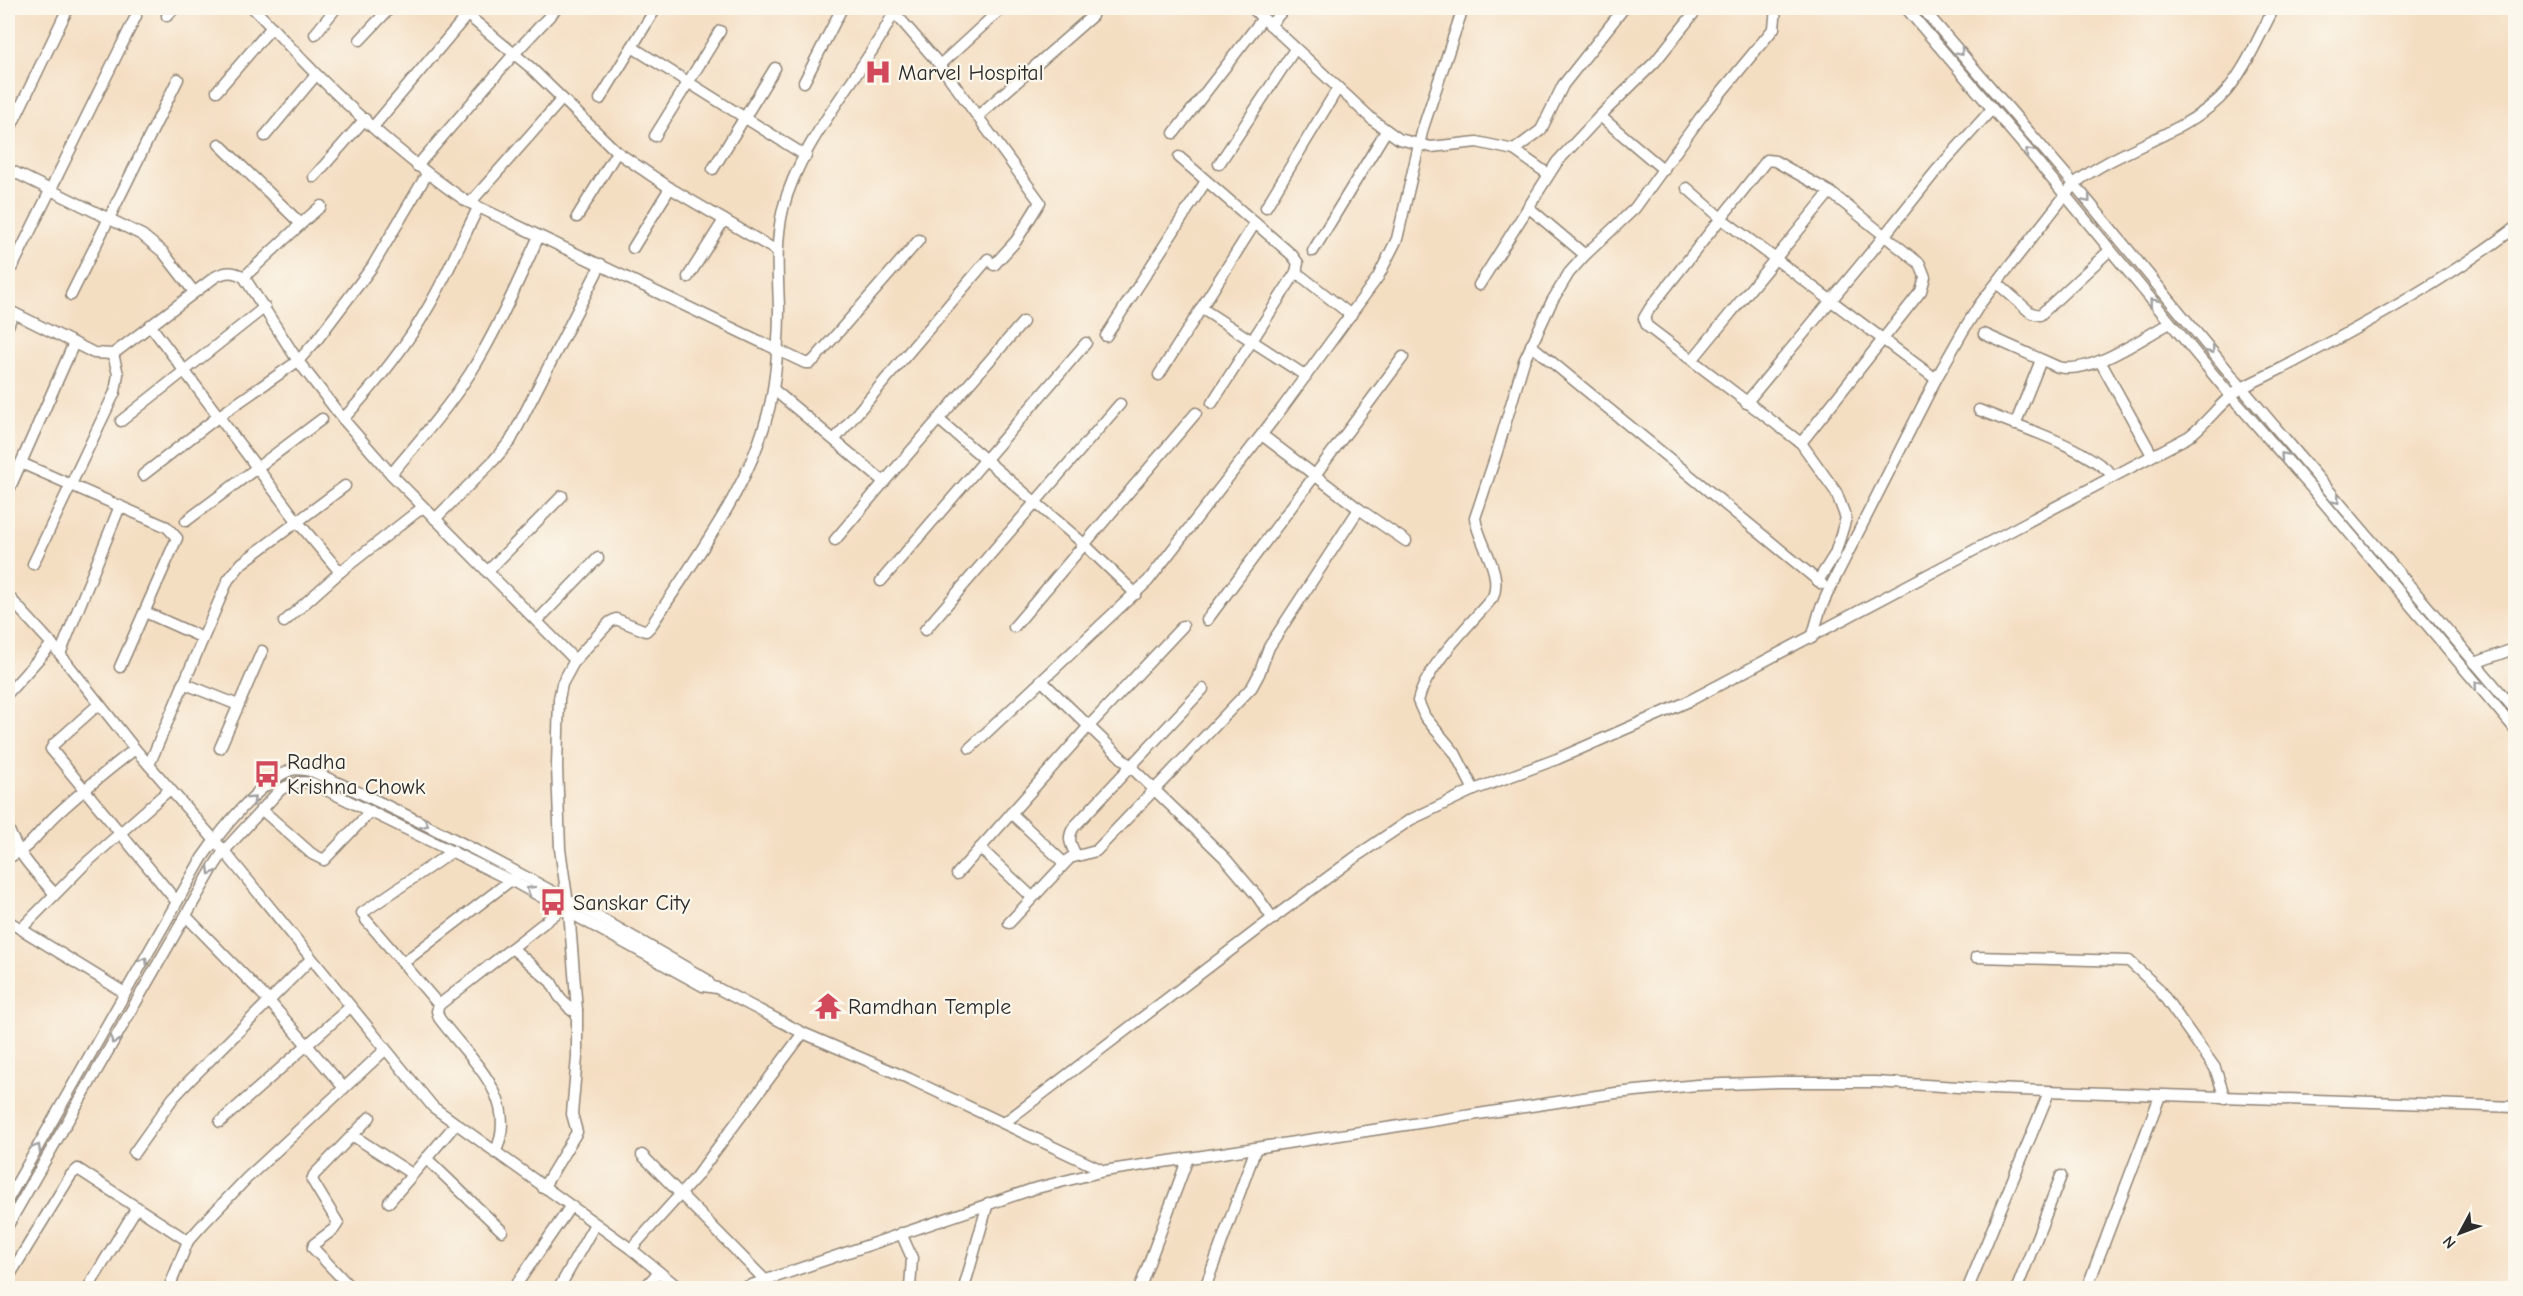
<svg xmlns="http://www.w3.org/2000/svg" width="2523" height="1296" viewBox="0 0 2523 1296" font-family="'Comic Neue',sans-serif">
<rect width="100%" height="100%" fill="#fbf7ec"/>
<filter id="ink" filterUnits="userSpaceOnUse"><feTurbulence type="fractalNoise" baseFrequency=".0167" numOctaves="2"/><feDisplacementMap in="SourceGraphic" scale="12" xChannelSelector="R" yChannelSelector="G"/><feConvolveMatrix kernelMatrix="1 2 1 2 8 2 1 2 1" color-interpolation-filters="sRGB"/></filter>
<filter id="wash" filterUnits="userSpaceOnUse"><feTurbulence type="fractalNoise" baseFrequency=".008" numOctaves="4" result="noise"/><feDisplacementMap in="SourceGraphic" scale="24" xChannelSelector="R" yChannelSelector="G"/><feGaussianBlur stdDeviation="1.35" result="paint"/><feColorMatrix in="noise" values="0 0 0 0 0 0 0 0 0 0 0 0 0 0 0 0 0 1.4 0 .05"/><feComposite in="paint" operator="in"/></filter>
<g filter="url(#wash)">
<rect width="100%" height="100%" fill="#f4dec2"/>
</g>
<g filter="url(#ink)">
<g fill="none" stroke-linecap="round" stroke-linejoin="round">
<defs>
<g id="minor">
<path d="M253,8C274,29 294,52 316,74C362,120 412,164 466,201L805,363H810L814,360L919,240"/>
<path d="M459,8L530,67L617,152L670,188L777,251"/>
<path d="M1252,8L1374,121L1399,139L1431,147L1477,142L1514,150L1541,130L1563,85L1624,8"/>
<path d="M1906,8L2037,161L2231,396L2309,485L2516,730"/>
<path d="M1922,8L2074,184L2242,388L2516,711"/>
<path d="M894,12L940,65L1040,202L1016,241L994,265"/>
<path d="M167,16L175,8"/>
<path d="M1270,25L1285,8"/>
<path d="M315,34L336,8"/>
<path d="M360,40L390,8"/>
<path d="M632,47L806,156"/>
<path d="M940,65L1002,8"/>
<path d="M804,82L842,8"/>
<path d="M217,91L272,27"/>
<path d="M600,99L656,8"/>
<path d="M978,116L1092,16"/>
<path d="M1600,116L1664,170"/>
<path d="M373,127L473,8"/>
<path d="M8,133L68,8"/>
<path d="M1174,133L1263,18"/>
<path d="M265,136L316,75"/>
<path d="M655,136L720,31"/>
<path d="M219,144L301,224L244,277"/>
<path d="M1514,150L1548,174"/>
<path d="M1179,157L1292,255L1298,263L1296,272L1291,280L1212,403"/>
<path d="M1219,164L1295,49"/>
<path d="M417,166L514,54L557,8"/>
<path d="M8,169L142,235L163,252L194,292"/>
<path d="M713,169L775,68"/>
<path d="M314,177L365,119"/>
<path d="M1687,188L1722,219L1936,379"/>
<path d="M470,203L562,99"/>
<path d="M1266,207L1338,88"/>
<path d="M1528,207L1585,255"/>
<path d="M577,217L617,152"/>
<path d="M301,224L321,206"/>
<path d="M633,248L670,188"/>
<path d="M1313,251L1386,131"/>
<path d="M13,266L136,16"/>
<path d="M1296,272L1351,315"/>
<path d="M688,277L724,220"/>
<path d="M1997,283L2031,313L2040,315L2110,250"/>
<path d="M1479,285L1557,162L1600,116L1655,62L1698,8"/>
<path d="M71,295L178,79"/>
<path d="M1201,308L1306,376"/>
<path d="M8,310L94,353L113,354L215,277C226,271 233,271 244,277L298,361L343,419L391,474L575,660"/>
<path d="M150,325L297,521L340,572"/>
<path d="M8,326L13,313"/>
<path d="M1984,334L2058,367C2092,375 2140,339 2170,323"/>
<path d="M1106,336L1206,181"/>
<path d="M1531,345L1822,584"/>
<path d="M1693,359L1830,192"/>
<path d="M2100,361L2152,455"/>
<path d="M1159,375L1255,223"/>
<path d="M773,389L884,482L1023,322"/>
<path d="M1746,403L1872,251L1936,171L1992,109"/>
<path d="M1979,410C2022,428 2079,444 2113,475"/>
<path d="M343,419C376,384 405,348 429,306C447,275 462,240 478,208"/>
<path d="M938,419L1084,544L1136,594"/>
<path d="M121,421L265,307"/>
<path d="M2015,425L2041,360"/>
<path d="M1262,435L1359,509L1406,541"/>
<path d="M835,439L988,259"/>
<path d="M1801,443L1921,291L1925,277L1920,264L1830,192L1775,161L1767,160L1650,308L1644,318L1647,326L1801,443L1836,492L1846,518L1835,554L1818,581"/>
<path d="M21,463L167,527L177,538L120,667"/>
<path d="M391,474C419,441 448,408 471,372C498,329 518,281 539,236"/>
<path d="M143,475L219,416L298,361L316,341L372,267L427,174"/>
<path d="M8,492L74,343"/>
<path d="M435,519L494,460L511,440L601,264"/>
<path d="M186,521L322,419"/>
<path d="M835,540L884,482"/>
<path d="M33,564L115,392L118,374L113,354"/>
<path d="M487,572L562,496"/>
<path d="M881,581L1086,343"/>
<path d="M8,596L52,644L135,749L224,851L433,1107L631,1249L679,1288"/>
<path d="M145,612L203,638"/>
<path d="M1207,620L1403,357"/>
<path d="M537,621L598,558"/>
<path d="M284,622L340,572L423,507"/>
<path d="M1014,627L1196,413"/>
<path d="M925,630L1120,404"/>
<path d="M1812,638L1820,610L1829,590L1936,379L1963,331L1980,304L2074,184C2118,149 2180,136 2220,98C2244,74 2258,38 2274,8"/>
<path d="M60,654L120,506"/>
<path d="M2475,663L2516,648"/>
<path d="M1041,680L1224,857L1257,896L1273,919"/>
<path d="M183,683L238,705"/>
<path d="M8,693L52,644"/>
<path d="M99,704L54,744L51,749L177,902"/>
<path d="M220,748L262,651"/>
<path d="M970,748L1148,581L1283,407L1378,277L1397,239L1423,128L1463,8"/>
<path d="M149,765L228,580L242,563L345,486"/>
<path d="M1474,790L1455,753L1425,717L1418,701C1427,665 1469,626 1493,597C1503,571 1479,545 1475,518L1496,455L1524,361L1552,301L1569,273L1585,255L1635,208L1700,118L1774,28L1776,8"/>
<path d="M261,809L312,854L324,860L371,811"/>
<path d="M1011,813L1064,863"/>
<path d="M8,828C18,855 35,872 54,893"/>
<path d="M980,848L1032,897"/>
<path d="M1076,855C1070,844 1067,837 1074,827L1203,689"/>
<path d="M8,858C34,845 36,834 56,815C81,792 108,770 135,749"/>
<path d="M957,874L1089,726L1183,626"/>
<path d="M362,913L453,851"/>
<path d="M186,916L269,1001L344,1088"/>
<path d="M366,920L439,1005"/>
<path d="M8,921L125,993"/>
<path d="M1009,923L1070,858L1096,851L1252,687L1259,674L1269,647L1359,509"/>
<path d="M21,929L84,865L170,789"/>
<path d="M512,948L551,982L559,996L571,1010H577"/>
<path d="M1976,957L2129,961L2158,988L2215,1068L2225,1098"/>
<path d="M403,963L515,877"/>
<path d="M220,1122L350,1007"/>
<path d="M1004,1123L1277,915L1361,853L1410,820L1471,791L1557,759L1687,702L2188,437C2208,423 2221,400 2242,388C2258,379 2276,372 2292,363C2369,322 2446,280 2516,227"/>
<path d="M352,1135L412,1174"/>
<path d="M134,1153L173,1098L190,1080L311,959"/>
<path d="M495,1153C521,1098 469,1059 439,1018L437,1011L439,1005L563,908"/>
<path d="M642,1155L765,1280"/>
<path d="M426,1158L502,1231"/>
<path d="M543,1188L577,1132L572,1114L577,1057V1010L569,911L560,849L557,766L559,699L562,684L575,660L610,622L616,619L646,631L651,626C699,552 758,478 773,390C777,363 779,335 779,308C778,275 775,242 783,209C801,137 865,74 896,8"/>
<path d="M8,1199L202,858C220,832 260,781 291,770C299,768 306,770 314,772C449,832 578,904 706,979L711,986"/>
<path d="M389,1202L455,1125"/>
<path d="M8,1225L213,868L224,851L280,790C292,783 299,781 312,783L518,884L703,986L717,988L803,1033L910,1079L1104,1171"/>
<path d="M901,1233L912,1258L910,1288"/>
<path d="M631,1249L695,1178L803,1033"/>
<path d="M8,1278L71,1175L78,1169L188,1241"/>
<path d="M1140,1287L1188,1158"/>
<path d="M88,1288L137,1207"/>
<path d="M169,1288L188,1241L204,1223L247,1178L385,1050"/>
<path d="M351,1288L313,1248L314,1244L334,1229L338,1223L312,1180L314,1175L370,1117"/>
<path d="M514,1288L570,1207"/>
<path d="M559,1288L595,1224"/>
<path d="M644,1288L659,1272"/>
<path d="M743,1288L1033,1189L1104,1171L1616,1093L1697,1085L1779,1082H1875L1992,1089L2516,1107"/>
<path d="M964,1288L988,1203"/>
<path d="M1205,1288L1256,1148"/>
<path d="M1968,1288L2049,1092"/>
<path d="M2017,1288L2061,1176"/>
<path d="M2087,1288L2160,1096"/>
</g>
</defs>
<use href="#minor" stroke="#908476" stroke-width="13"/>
<use href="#minor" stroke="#fff" stroke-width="10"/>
</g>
<defs><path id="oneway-chevron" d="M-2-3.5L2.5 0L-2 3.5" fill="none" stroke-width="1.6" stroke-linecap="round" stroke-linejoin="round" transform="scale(1.5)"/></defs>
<g stroke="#a0a0a0">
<use href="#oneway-chevron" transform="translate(1960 52) rotate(49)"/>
<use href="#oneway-chevron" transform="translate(2029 152) rotate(-131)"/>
<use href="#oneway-chevron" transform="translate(2087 199) rotate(50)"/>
<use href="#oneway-chevron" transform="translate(2153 302) rotate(-130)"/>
<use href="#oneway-chevron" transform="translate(2211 350) rotate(51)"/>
<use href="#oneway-chevron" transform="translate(2284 456) rotate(-131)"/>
<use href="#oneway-chevron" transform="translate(2336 500) rotate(50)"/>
<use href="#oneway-chevron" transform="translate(2478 685) rotate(-130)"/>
<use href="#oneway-chevron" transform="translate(252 800) rotate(-43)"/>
<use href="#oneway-chevron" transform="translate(425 824) rotate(26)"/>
<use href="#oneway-chevron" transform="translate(211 871) rotate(121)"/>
<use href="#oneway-chevron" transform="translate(530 890) rotate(-151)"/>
<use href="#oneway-chevron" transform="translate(144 961) rotate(-61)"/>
<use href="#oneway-chevron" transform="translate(114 1040) rotate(119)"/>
<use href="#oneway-chevron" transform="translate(37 1148) rotate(-60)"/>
</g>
</g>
<defs>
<symbol id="hospital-bare" viewBox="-9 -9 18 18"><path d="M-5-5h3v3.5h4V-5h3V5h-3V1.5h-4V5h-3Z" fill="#d1495b" stroke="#fbf7ec" stroke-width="2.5" paint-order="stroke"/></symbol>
<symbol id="bus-bare" viewBox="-9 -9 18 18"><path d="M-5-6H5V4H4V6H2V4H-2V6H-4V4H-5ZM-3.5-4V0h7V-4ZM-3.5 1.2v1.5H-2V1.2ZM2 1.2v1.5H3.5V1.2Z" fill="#d1495b" stroke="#fbf7ec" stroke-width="2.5" paint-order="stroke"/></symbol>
<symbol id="temple-bare" viewBox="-9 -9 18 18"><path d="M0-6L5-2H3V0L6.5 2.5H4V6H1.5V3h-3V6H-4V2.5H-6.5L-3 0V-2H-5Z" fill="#d1495b" stroke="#fbf7ec" stroke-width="2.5" paint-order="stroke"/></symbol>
</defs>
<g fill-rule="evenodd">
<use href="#hospital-bare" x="859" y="53" width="38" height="38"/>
<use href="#bus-bare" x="248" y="755" width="38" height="38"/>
<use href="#bus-bare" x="534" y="883" width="38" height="38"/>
<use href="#temple-bare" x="809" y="987" width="38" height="38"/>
</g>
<g text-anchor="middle" stroke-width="4.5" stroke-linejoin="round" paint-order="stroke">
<g font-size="22" fill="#2b2b2b" stroke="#fbf7ec" text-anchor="start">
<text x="898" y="80">Marvel Hospital</text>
<text x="287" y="769">Radha<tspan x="287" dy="25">Krishna Chowk</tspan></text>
<text x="573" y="910">Sanskar City</text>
<text x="848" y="1014">Ramdhan Temple</text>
</g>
</g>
<rect width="2523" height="1296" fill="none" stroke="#fbf7ec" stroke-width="30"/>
<g transform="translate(2460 1233) rotate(229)" stroke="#fbf7ec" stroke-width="4.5" paint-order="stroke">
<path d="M0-4.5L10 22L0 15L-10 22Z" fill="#2b2b2b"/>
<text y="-9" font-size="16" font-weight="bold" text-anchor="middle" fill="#2b2b2b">N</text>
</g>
</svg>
